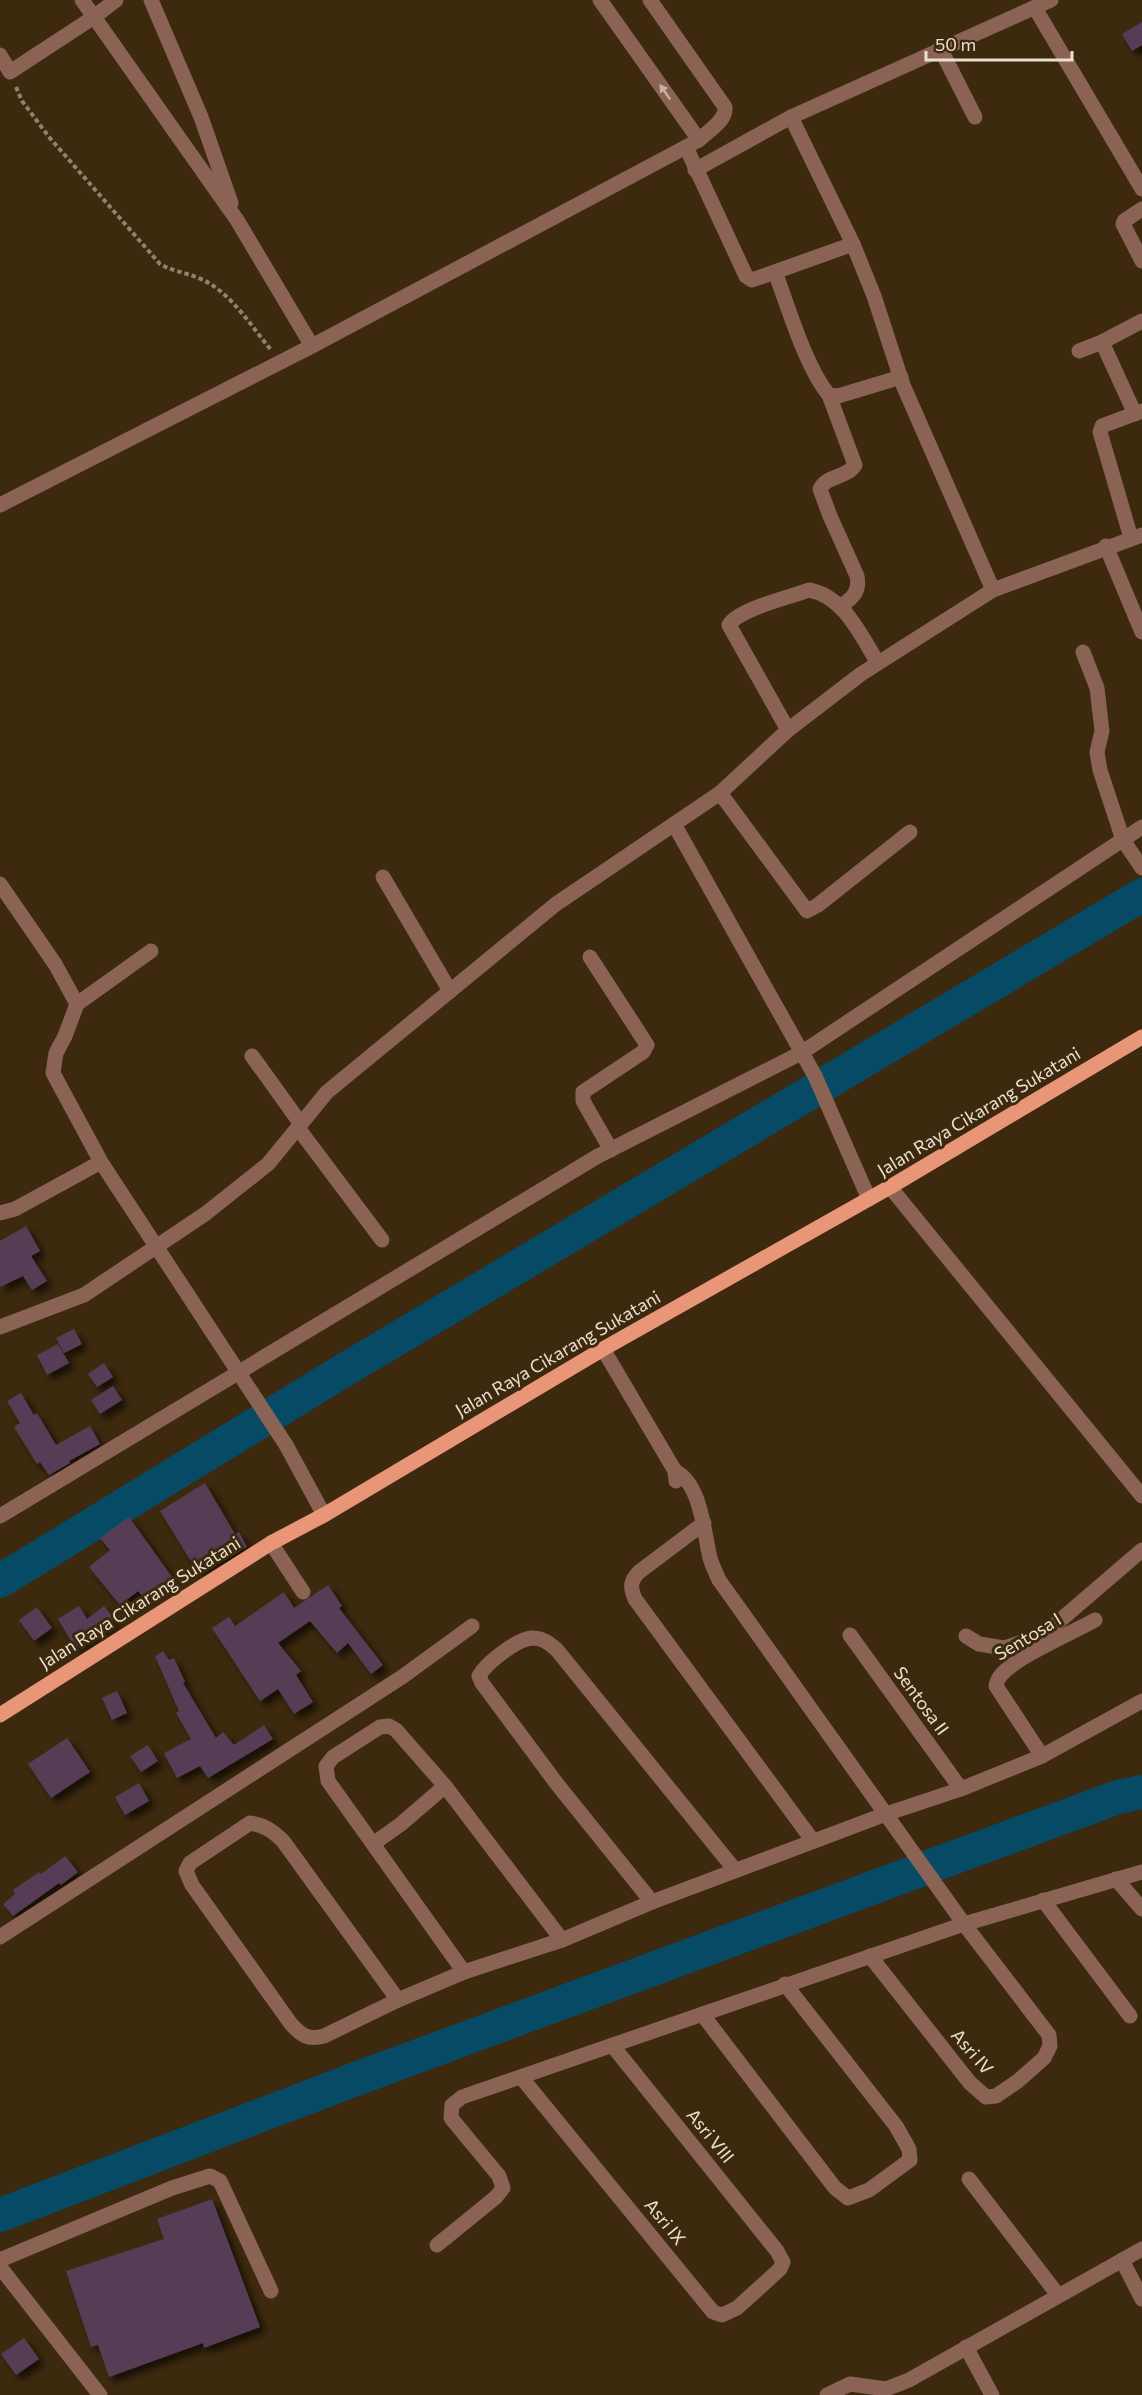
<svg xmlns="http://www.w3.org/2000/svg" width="1142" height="2395" viewBox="0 0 1142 2395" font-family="Commissioner,sans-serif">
<defs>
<filter id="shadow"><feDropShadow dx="5.5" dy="5.5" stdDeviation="3" flood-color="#0009"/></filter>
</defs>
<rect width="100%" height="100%" fill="#3c290e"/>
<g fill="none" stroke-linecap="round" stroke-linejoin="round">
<g stroke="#064a66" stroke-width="34">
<path d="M0,1581L341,1372L1142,895"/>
<path d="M0,2215L361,2077L1118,1797L1142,1792"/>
</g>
</g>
<g fill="#573e55" filter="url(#shadow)">
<path d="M1142,22V45L1132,51L1122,34Z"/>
<path d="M26,1226L40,1251L31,1256L47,1281L32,1290L23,1276L0,1287V1241Z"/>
<path d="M74,1329L82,1344L64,1353L56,1338Z"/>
<path d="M58,1344L69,1363L47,1375L37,1355Z"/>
<path d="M104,1363L113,1377L97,1387L88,1374Z"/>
<path d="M113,1386L122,1400L100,1414L91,1400Z"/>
<path d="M21,1393L34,1415L37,1413L56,1445L90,1426L100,1444L69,1461L70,1463L49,1475L40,1462L37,1464L14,1427L20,1423L7,1401Z"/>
<path d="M205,1483L235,1534L239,1532L247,1547L220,1563L218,1560L197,1571L160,1511Z"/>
<path d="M129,1517L172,1577L144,1598L138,1591L120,1605L89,1567L110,1550L100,1538Z"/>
<path d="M328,1585L342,1606L339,1608L383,1665L371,1674L348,1643L337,1653L310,1621L278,1643L301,1671L296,1675L313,1702L294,1714L278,1689L260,1701L212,1628L229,1617L235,1626L284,1592L294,1608Z"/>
<path d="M79,1606L87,1619L104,1606L115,1620L75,1648L58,1619Z"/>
<path d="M37,1607L52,1628L34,1641L19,1620Z"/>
<path d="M163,1651L169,1660L174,1658L185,1682L183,1683L216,1738L223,1732L234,1745L264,1725L273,1739L208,1778L200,1766L177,1778L164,1753L191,1739L176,1713L179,1711L155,1656Z"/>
<path d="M117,1691L127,1713L112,1720L102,1698Z"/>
<path d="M67,1738L90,1772L51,1798L28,1764Z"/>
<path d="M148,1745L158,1761L141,1772L130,1756Z"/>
<path d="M139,1783L149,1801L125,1815L115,1797Z"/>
<path d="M65,1856L78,1872L61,1885L59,1883L13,1916L3,1904L15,1894L13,1890L39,1872L41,1874Z"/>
<path d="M212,2199L260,2327L204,2348L203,2343L109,2377L98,2345L91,2347L66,2271L164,2239L157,2219Z"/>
<path d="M24,2338L39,2359L16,2375L1,2354Z"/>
</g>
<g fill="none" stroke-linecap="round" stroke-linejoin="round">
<path stroke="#92826d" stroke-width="4" stroke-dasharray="4.5 3" stroke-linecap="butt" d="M16,87L22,101L49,137L160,264C174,272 189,273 203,280C231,293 252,327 271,350"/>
<g stroke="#8b6354" stroke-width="15">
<path d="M82,0L237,220L312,346"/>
<path d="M151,0L201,117L231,203"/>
<path d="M600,0L699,140"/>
<path d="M1035,8L1142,189"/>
<path d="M940,48L975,117"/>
<path d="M0,55L10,72L94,17L116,0"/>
<path d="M791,117L853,244L874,296L903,385L993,590"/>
<path d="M686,147L746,276L752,280L853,244"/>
<path d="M695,170L791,117L1051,0"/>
<path d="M1142,209L1124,221L1123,224L1142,261"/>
<path d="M775,272C788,306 806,368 829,395L838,396L901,377"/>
<path d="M1102,342L1135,414"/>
<path d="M1079,351L1102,342L1142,321"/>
<path d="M829,395L855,465C847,478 827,475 820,489L830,516L857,576C860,591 853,598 841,606"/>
<path d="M0,505L312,346L699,140C708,131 727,120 725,107L650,0"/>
<path d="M1131,538L1100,432L1102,426L1142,411"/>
<path d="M1106,546L1142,632"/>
<path d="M1083,652L1097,688L1102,731L1097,752L1100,770L1123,840L1142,868"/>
<path d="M788,730L729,625C738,609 791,597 809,590C844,596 861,636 878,663"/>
<path d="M720,793L807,911L818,905L910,832"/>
<path d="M674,824L815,1076L869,1199"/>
<path d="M383,877L450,991"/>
<path d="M0,884L55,964L77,1004L65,1036L56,1053L53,1073L101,1162"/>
<path d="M590,957L647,1045L643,1052L583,1092V1101L611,1150"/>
<path d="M77,1004L151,951"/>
<path d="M252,1056L301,1124"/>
<path d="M298,1128L382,1240"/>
<path d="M890,1187L1142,1496"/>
<path d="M0,1213L15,1209L101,1162L286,1445L324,1515"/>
<path d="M0,1327L84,1295L205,1214L268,1164L327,1092L556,904L720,793L788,730L861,674L993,590L1142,535"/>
<path d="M603,1349L675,1471L676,1481"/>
<path d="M0,1516L598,1156L801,1053L1142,827"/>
<path d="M704,1523L639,1572C630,1581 630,1587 635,1599L813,1841"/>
<path d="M271,1543L303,1592"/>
<path d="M850,1635L961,1789"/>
<path d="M966,1636L979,1644L1004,1648L1043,1635L1142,1550"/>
<path d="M1042,1756L996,1686C997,1681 998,1678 1002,1674C1018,1656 1072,1633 1095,1620"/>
<path d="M445,1786L401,1824L373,1844L328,1781L326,1766L333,1757L380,1727L389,1726L396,1730L445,1786L562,1940"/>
<path d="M373,1844L464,1972"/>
<path d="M1116,1879L1142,1909"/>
<path d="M1043,1900L1130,2016"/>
<path d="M652,1902L557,1784L482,1683L479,1676C486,1663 517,1639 532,1638C543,1638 549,1643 557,1650L735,1870"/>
<path d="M0,1937L402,1677L472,1626"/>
<path d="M870,1956L970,2083L986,2097L996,2096L1018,2081L1044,2058L1050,2046L1049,2035L964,1924L1142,1872"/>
<path d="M398,2000L283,1841C273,1831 264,1825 250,1823L190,1863L186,1871L192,1885L291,2024C302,2036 308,2040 324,2036L398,2000L464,1972L562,1940L652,1902L886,1814L961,1789L1042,1756L1142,1701"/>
<path d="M702,2014L835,2188L848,2198L869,2190L910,2160L909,2149L896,2126L785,1984"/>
<path d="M521,2077L713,2312L722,2315L737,2308L780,2269L783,2262L777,2251L612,2045"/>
<path d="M969,2179L1058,2295"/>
<path d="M437,2245L496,2197L503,2188L499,2176L451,2118L452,2105L462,2097L964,1924L719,1580C716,1573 712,1565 710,1558C704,1533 701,1483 675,1471"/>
<path d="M0,2260L172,2188L210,2176L220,2181L271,2291"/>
<path d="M1122,2260L1142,2299"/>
<path d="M0,2267L100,2395"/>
<path d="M966,2347L992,2395"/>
<path d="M827,2395L850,2384L886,2389L909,2380L1142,2249"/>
</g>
<path stroke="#e99678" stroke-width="15" d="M0,1715L271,1543L324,1515L603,1349L890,1187L1142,1037"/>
</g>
<defs><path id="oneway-solid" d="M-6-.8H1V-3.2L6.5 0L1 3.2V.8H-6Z" transform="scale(1.5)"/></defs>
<use fill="#c9b4a4" href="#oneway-solid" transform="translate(665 92) rotate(-125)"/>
<g text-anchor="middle" stroke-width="6" stroke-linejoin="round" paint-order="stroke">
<g font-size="18" fill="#ebdfcf" stroke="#3c290e">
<text transform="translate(979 1112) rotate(-31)" y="6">Jalan Raya Cikarang Sukatani</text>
<text transform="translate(558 1354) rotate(-30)" y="6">Jalan Raya Cikarang Sukatani</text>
<text transform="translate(140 1603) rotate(-32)" y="6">Jalan Raya Cikarang Sukatani</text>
<text transform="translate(1028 1637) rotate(-31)" y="6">Sentosa I</text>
<text transform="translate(921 1701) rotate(54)" y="6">Sentosa II</text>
<text transform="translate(972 2052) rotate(49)" y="6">Asri IV</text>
<text transform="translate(710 2136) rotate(51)" y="6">Asri VIII</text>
<text transform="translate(665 2222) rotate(51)" y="6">Asri IX</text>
</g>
</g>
<path d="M926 51v9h146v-9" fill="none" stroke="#ebdfcf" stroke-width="3"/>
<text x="935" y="51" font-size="18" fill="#ebdfcf" stroke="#3c290e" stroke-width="4.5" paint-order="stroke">50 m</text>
</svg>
